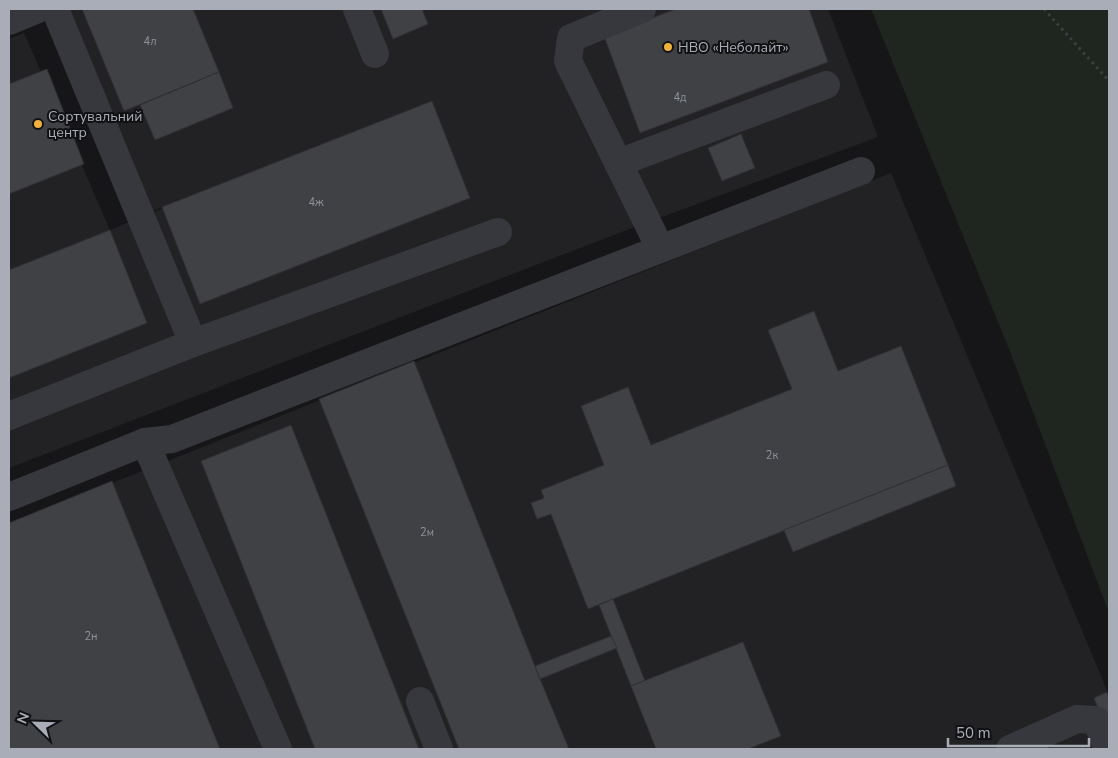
<svg xmlns="http://www.w3.org/2000/svg" width="1118" height="758" viewBox="0 0 1118 758" font-family="'Nunito Sans',sans-serif">
<rect width="100%" height="100%" fill="#161618"/>
<g fill="#222225">
<path d="M69,9H828L878,137L632,228L9,468V39L24,33L110,230L200,193L152,211Z"/>
<path d="M891,173L1109,695V749H9V524Z"/>
</g>
<path fill="#1e261f" d="M871,9H1109V613L1011,354Z"/>
<g fill="#404145" stroke="#303034">
<path d="M82,9H193L219,72L124,111Z"/>
<path d="M381,9H422L428,24L393,39Z"/>
<path d="M676,9H809L828,62L640,133L604,36Z"/>
<path d="M47,69L84,164L9,194V84Z"/>
<path d="M219,72L233,108L155,140L140,105Z"/>
<path d="M432,101L470,198L200,304L162,207Z"/>
<path d="M741,134L755,168L722,181L708,148Z"/>
<path d="M110,230L147,323L9,378V270Z"/>
<path d="M814,311L838,371L901,346L948,465L588,609L551,514L537,519L531,503L544,498L541,490L604,465L581,406L628,387L651,445L792,389L768,330Z"/>
<path d="M414,361L540,679L569,749H459L319,399Z"/>
<path d="M291,425L419,749H315L201,461Z"/>
<path d="M948,465L956,486L793,552L784,530Z"/>
<path d="M112,481L220,749H9V523Z"/>
<path d="M613,599L645,681L631,686L599,605Z"/>
<path d="M611,636L617,648L540,679L535,666Z"/>
<path d="M743,642L781,736L748,749H656L631,686Z"/>
<path d="M1107,692L1109,698V736L1094,698Z"/>
</g>
<g fill="none" stroke-linecap="round" stroke-linejoin="round">
<path stroke="#3d3f44" stroke-width="3" stroke-dasharray="2.5 4" stroke-linecap="butt" d="M1044,9L1109,81"/>
<g stroke="#37383d" stroke-width="28">
<path d="M55,9L193,343"/>
<path d="M357,9L375,54"/>
<path d="M642,9L571,38L568,61L660,248"/>
<path d="M9,21L38,9"/>
<path d="M618,163L826,85"/>
<path d="M9,416L193,343L498,232"/>
<path d="M145,442L278,749"/>
<path d="M9,497L145,442L172,439L861,171"/>
<path d="M420,701L439,749"/>
<path d="M1010,749L1077,719L1096,720L1108,749"/>
</g>
</g>
<g fill="#f2b134" stroke="#111113" stroke-width="2">
<circle cx="668" cy="47" r="5"/>
<circle cx="38" cy="124" r="5"/>
</g>
<g text-anchor="middle" stroke-width="4" stroke-linejoin="round" paint-order="stroke">
<g font-size="11" fill="#8e929b">
<text x="150" y="45">4л</text>
<text x="680" y="101">4д</text>
<text x="316" y="206">4ж</text>
<text x="772" y="459">2к</text>
<text x="427" y="536">2м</text>
<text x="91" y="640">2н</text>
</g>
<g font-size="14" fill="#a8adb8" stroke="#111113" text-anchor="start">
<text x="678" y="52">НВО «Неболайт»</text>
<text x="48" y="121">Сортувальний<tspan x="48" dy="16">центр</tspan></text>
</g>
</g>
<rect width="1118" height="758" fill="none" stroke="#a8adb8" stroke-width="20"/>
<g transform="translate(35 723) rotate(293)" stroke="#111113" stroke-width="4" paint-order="stroke">
<path d="M0-4L9 19L0 12L-9 19Z" fill="#a8adb8"/>
<text y="-8" font-size="14" font-weight="bold" text-anchor="middle" fill="#a8adb8">N</text>
</g>
<path d="M948 738v8h141v-8" fill="none" stroke="#a8adb8" stroke-width="2.5"/>
<text x="956" y="738" font-size="15" fill="#a8adb8" stroke="#111113" stroke-width="4" paint-order="stroke">50 m</text>
</svg>
